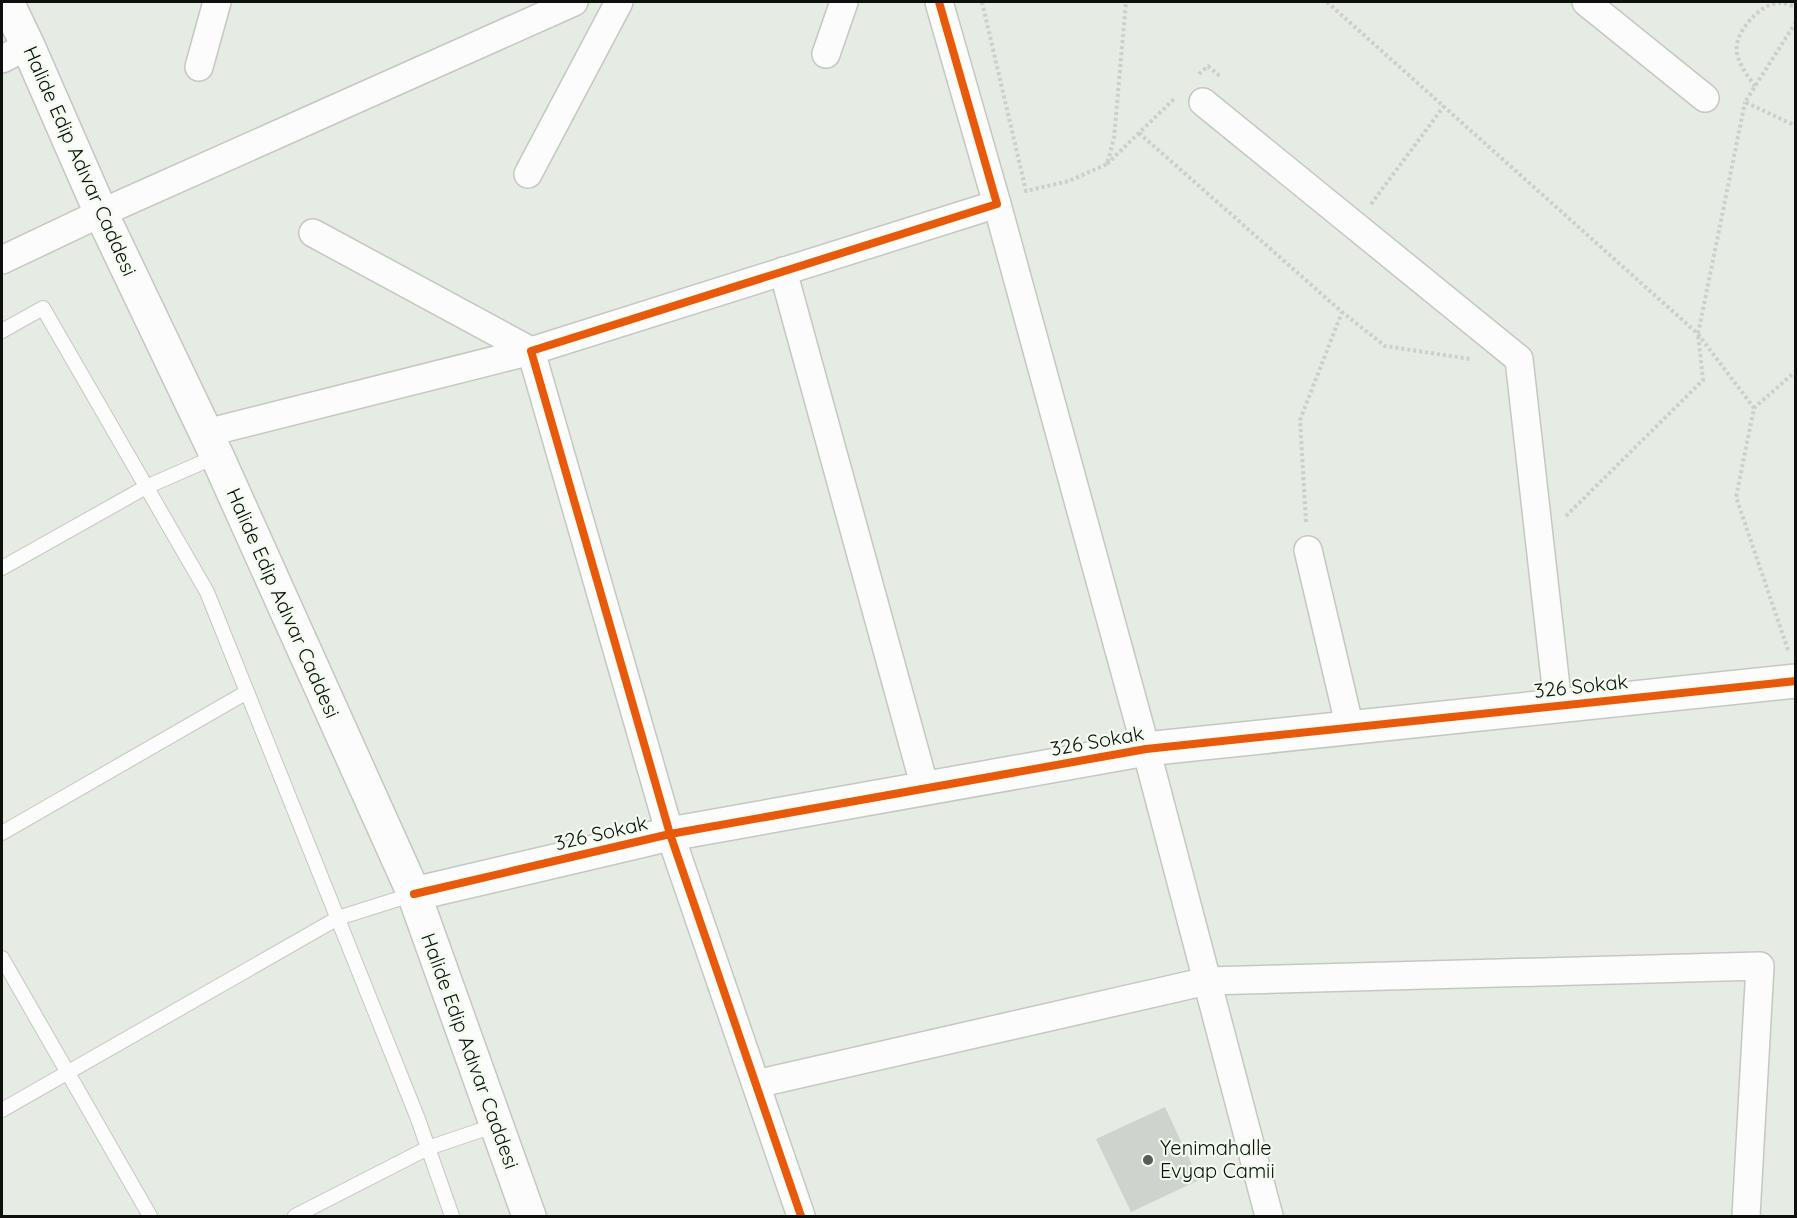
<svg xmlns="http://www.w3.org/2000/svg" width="1797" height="1218" viewBox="0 0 1797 1218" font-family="Quicksand,sans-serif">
<rect width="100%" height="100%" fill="#e6ebe4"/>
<path fill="#cfd3ce" d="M1165,1107L1199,1180L1131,1212L1096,1139Z"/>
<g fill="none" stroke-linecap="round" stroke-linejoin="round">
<defs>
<g id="lane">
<path d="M2,331L43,308L207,592L418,1119L452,1216"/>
<path d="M2,568L146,487L217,456"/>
<path d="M2,833L247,692"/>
<path d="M2,958L150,1216"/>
<path d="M2,1110L338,918L414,894"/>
<path d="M295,1216L428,1148L496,1125"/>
</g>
<g id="street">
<path d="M1586,2L1705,98"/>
<path d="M826,54L844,2"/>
<path d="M2,59L28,46"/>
<path d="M199,67L217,2"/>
<path d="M1203,102L1519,359L1558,705"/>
<path d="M528,174L619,2"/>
<path d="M997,204L1146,749L1269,1216"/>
<path d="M313,233L531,351"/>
<path d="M2,260L101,213L574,2"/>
<path d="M783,271L925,788"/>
<path d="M206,433L531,351"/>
<path d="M1308,550L1350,728"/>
<path d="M756,1084L1207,981L1760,966L1746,1216"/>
<path d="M801,1216L670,834L531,351L997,204L939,2"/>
</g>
<g id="secondary">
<path d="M7,2L28,46L101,213L217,456L414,894L529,1216"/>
<path d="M414,894L670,834L1146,749L1796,681"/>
</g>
</defs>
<use href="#lane" stroke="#c4c8c3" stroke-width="16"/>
<use href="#street" stroke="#c4c8c3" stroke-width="30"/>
<use href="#secondary" stroke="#c4c8c3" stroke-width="36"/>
<g stroke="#cdcfcc" stroke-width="4" stroke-dasharray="3 3" stroke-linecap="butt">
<path d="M982,2L1026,191L1069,181L1107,164L1114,138L1126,2"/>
<path d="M1327,2L1698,334L1754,408"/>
<path d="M1796,22L1745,102L1796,126"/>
<path d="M1199,74L1208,66L1221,77"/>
<path d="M1755,86C1747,75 1734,59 1737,44C1740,27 1763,1 1782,3C1786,3 1792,6 1796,7"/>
<path d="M1139,133L1342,312L1385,346L1470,359"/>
<path d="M1107,164L1175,98"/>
<path d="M1371,204L1444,106"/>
<path d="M1566,516L1703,380L1698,334L1745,102"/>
<path d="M1306,522L1300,420L1342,312"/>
<path d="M1788,650L1736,497L1754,408L1796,371"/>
</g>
<use href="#lane" stroke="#fbfcfb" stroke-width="14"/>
<use href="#street" stroke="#fbfcfb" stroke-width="27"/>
<use href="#secondary" stroke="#fbfcfb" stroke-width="33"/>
<defs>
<g id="cycleway">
<path d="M414,894L670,834L1146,749L1796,681"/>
<path d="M801,1216L670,834L531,351L997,204L939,2"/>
</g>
</defs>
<use href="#cycleway" stroke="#f2fcee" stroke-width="11"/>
<use href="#cycleway" stroke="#e8590c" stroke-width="8"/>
</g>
<circle fill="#595d58" stroke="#f2fcee" stroke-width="2" cx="1148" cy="1160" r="6"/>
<g text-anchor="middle" stroke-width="4.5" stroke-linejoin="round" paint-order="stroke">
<g font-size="20" fill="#0d100c" stroke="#f2fcee">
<text transform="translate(80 161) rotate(66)" y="7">Halide Edip Adıvar Caddesi</text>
<text transform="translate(283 603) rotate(66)" y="7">Halide Edip Adıvar Caddesi</text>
<text transform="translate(1581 686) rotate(-6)" y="7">326 Sokak</text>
<text transform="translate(1097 741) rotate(-10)" y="7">326 Sokak</text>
<text transform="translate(601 833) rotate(-13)" y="7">326 Sokak</text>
<text transform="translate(470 1051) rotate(70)" y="7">Halide Edip Adıvar Caddesi</text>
</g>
<g font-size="20" fill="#0d100c" stroke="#f2fcee" text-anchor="start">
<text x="1160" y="1155">Yenimahalle<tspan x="1160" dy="23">Evyap Camii</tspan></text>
</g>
</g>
<rect width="1797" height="1218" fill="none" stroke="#0d100c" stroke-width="6"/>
</svg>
